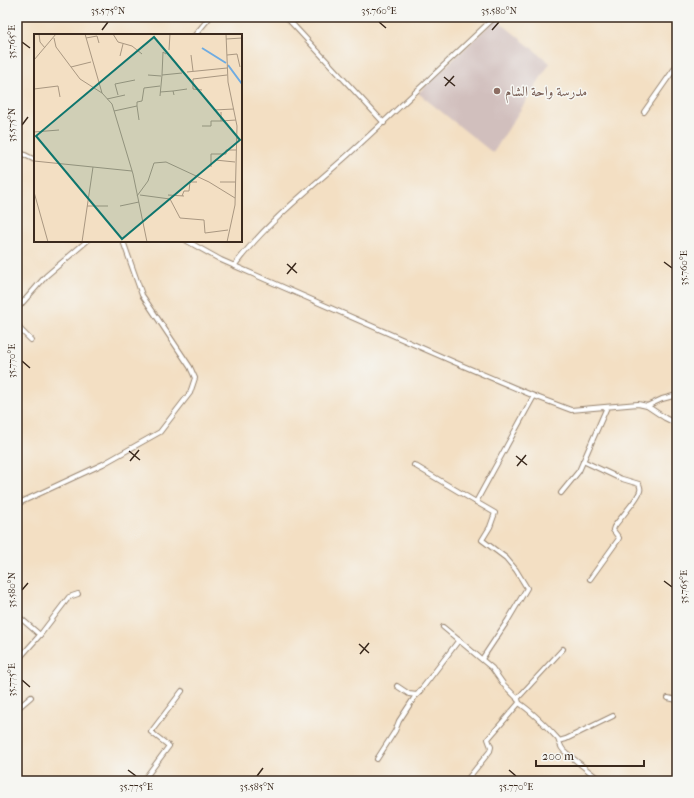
<svg xmlns="http://www.w3.org/2000/svg" width="694" height="798" viewBox="0 0 694 798" font-family="'IM FELL French Canon',Amiri,serif">
<rect width="100%" height="100%" fill="#f6f6f2"/>
<filter id="ink" filterUnits="userSpaceOnUse"><feTurbulence type="fractalNoise" baseFrequency=".025" numOctaves="2"/><feDisplacementMap in="SourceGraphic" scale="8" xChannelSelector="R" yChannelSelector="G"/><feConvolveMatrix kernelMatrix="1 2 1 2 8 2 1 2 1" color-interpolation-filters="sRGB"/></filter>
<filter id="wash" filterUnits="userSpaceOnUse"><feTurbulence type="fractalNoise" baseFrequency=".012" numOctaves="4" result="noise"/><feDisplacementMap in="SourceGraphic" scale="16" xChannelSelector="R" yChannelSelector="G"/><feGaussianBlur stdDeviation="0.9" result="paint"/><feColorMatrix in="noise" values="0 0 0 0 0 0 0 0 0 0 0 0 0 0 0 0 0 1.4 0 .05"/><feComposite in="paint" operator="in"/></filter>
<g filter="url(#wash)">
<rect width="100%" height="100%" fill="#f3dfc3"/>
<path fill="#d1bfbd" d="M496,19L550,63L493,153L418,93Z"/>
</g>
<g filter="url(#ink)">
<g fill="none" stroke-linecap="round" stroke-linejoin="round">
<defs>
<g id="minor">
<path d="M286,17L384,123"/>
<path d="M195,35L210,17"/>
<path d="M644,112L677,65"/>
<path d="M17,151L35,160"/>
<path d="M187,241L221,260L454,362L534,396L571,410L638,404L647,406L662,399L677,395"/>
<path d="M234,266C266,223 310,189 349,154C398,109 446,63 495,17"/>
<path d="M17,309L46,276L87,241"/>
<path d="M17,322L21,330L31,340"/>
<path d="M647,406L665,418L677,424"/>
<path d="M583,461L619,478L639,484C640,487 641,488 640,491C638,499 620,518 614,527L613,530L619,538L618,540L590,579"/>
<path d="M414,465L476,502"/>
<path d="M561,493L579,471L607,407"/>
<path d="M17,504L103,464L160,432L190,393L195,378L190,367L142,295L123,241"/>
<path d="M17,615L40,635L17,661"/>
<path d="M443,627L492,668L504,685L518,699L519,703L488,739L491,747L490,751L466,781"/>
<path d="M40,635L69,597L78,594"/>
<path d="M482,659L508,620L527,588L516,570L506,558L482,540L490,527L495,513L476,502L534,396"/>
<path d="M397,686L409,694L417,695L459,640"/>
<path d="M668,698L677,700"/>
<path d="M517,699L563,649"/>
<path d="M519,703C533,712 547,727 558,739C560,743 560,747 564,751L601,781"/>
<path d="M17,709L31,697"/>
<path d="M559,741L566,739L613,716"/>
<path d="M377,759L395,731L399,721L416,695"/>
<path d="M143,781L169,746L151,732L182,691"/>
</g>
</defs>
<use href="#minor" stroke="#978470" stroke-width="6"/>
<use href="#minor" stroke="#fff" stroke-width="4"/>
</g>
</g>
<path fill="none" stroke="#3b2a1e" stroke-width="1.5" d="M379,22L386,28M102,30L108,22M492,30L499,22M22,42L30,48M444,77L455,86M445,86L454,76M22,125L28,117M664,262L672,268M287,264L297,273M287,274L296,263M22,361L30,368M129,451L140,460M516,456L527,465M130,461L139,450M517,466L526,455M664,581L672,587M22,590L28,583M359,644L369,653M360,654L369,643M22,680L30,687M128,770L136,776M509,770L516,776M257,776L263,768"/>
<circle fill="#8d6e63" stroke="#f6f6f2" stroke-width="1.5" cx="497" cy="91" r="4"/>
<g text-anchor="middle" stroke-width="3" stroke-linejoin="round" paint-order="stroke">
<g font-size="14" fill="#785e54" stroke="#f6f6f2" text-anchor="start">
<text x="505" y="96">مدرسة واحة الشام</text>
</g>
</g>
<g transform="translate(34 34)">
<rect width="208" height="208" fill="#f3dfc3"/>
<path fill="none" stroke="#70ace1" stroke-width="2" d="M168,14L192,29M194,31L208,50"/>
<path fill="none" stroke="#a99781" stroke-width="1" d="M5,0L6,8L11,14M51,0L68,59M79,0L84,8L98,12L108,20M192,0L194,48L203,92L201,171L193,208M20,4L22,13L46,45L68,59L78,70L99,140L113,208M52,4L63,2L65,9M192,5L208,4M135,16L136,0M157,21L159,37M193,21L203,20L206,33M86,22L89,10M0,26L22,0M37,33L57,28M153,38L193,34M114,41L127,42M128,41L129,18L132,20M0,55L24,52L26,63M168,56L159,55V45L193,41M139,57L153,55M126,58L139,57L140,61M84,61L81,50L101,46M126,62L128,41L148,39M73,65L91,61M103,72L105,86M180,76L200,75M80,77L103,72V68L108,67L110,54L126,52M187,78V87L202,86M168,92H177V87H187M0,98L25,96M181,126L201,128M0,127L98,137M177,133V120H192V116H202M186,148H202M0,158L14,208M106,161L136,165L146,184L170,186L171,199L194,196M134,161L150,162M103,162L114,147L120,129L132,128L175,148L201,164M148,162L150,157H155L156,148H163M53,172H74M86,172L105,168M48,208L59,133"/>
<path fill="#0f766e" fill-opacity="0.15" stroke="#0f766e" stroke-width="2" d="M120,3L206,106L88,205L2,102Z"/>
<rect width="208" height="208" fill="none" stroke="#3b2a1e" stroke-width="2"/>
</g>
<rect width="694" height="798" fill="none" stroke="#f6f6f2" stroke-width="44"/>
<path d="M536 760v6h108v-6" fill="none" stroke="#3b2a1e" stroke-width="2"/>
<text x="542" y="760" font-size="12" fill="#3b2a1e" stroke="#f6f6f2" stroke-width="3" paint-order="stroke">200 m</text>
<rect x="22" y="22" width="650" height="754" fill="none" stroke="#3b2a1e" stroke-width="1.5"/>
<g font-size="10" text-anchor="middle" fill="#3b2a1e">
<text x="108" y="14">35.575°N</text>
<text x="379" y="14">35.760°E</text>
<text x="499" y="14">35.580°N</text>
<text transform="translate(11 42) rotate(-90)" y="4">35.765°E</text>
<text transform="translate(11 125) rotate(-90)" y="4">35.575°N</text>
<text transform="translate(683 268) rotate(-90)" y="4">35.760°E</text>
<text transform="translate(11 361) rotate(-90)" y="4">35.770°E</text>
<text transform="translate(683 587) rotate(-90)" y="4">35.765°E</text>
<text transform="translate(11 590) rotate(-90)" y="4">35.580°N</text>
<text transform="translate(11 680) rotate(-90)" y="4">35.775°E</text>
<text x="136" y="790">35.775°E</text>
<text x="257" y="790">35.585°N</text>
<text x="516" y="790">35.770°E</text>
</g>
</svg>
